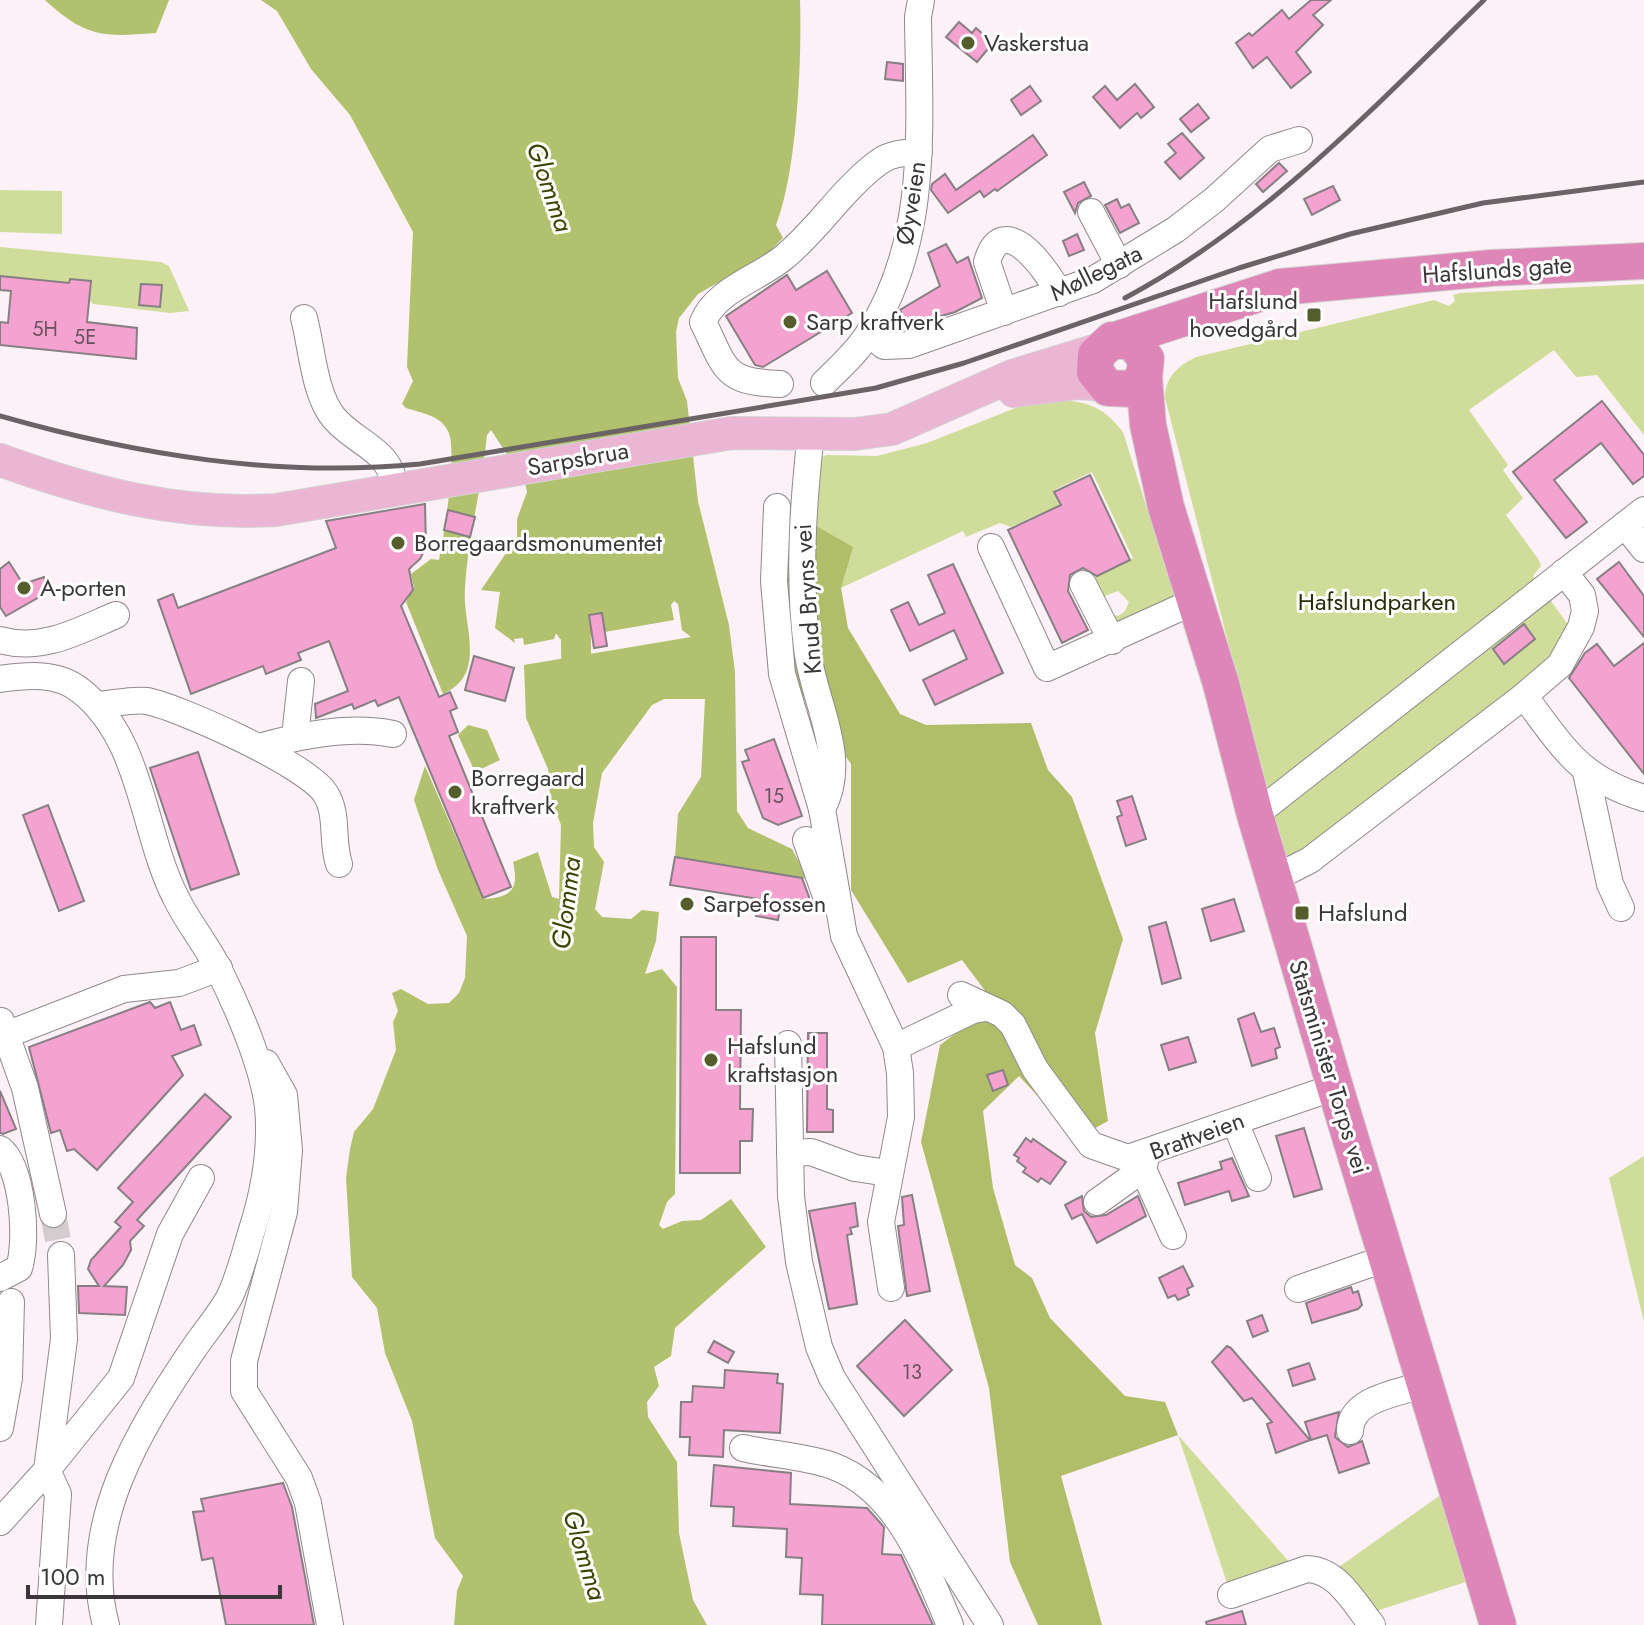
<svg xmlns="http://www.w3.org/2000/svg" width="1644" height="1625" viewBox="0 0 1644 1625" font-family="Jost,sans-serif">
<rect width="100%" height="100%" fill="#fbf1f6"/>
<g fill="#d0dd9a">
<path d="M0,190L62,191V234L0,232Z"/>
<path d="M0,247L161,262L169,266L189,311L170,313L93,304L89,300L91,281L70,279L69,283L0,276Z"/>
<path d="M1644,284V435L1597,375L1576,377L1554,350L1469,410L1508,465L1503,470L1523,498L1506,515L1539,560L1541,566L1533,576L1569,626L1555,662L1294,859L1283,855L1165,398C1165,377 1178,366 1196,357L1434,300L1449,306L1455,301L1453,295L1460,293Z"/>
<path d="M1063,400C1092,403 1105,409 1123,432L1176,601L1114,629L1111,614L1118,616L1125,611L1129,602L1118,591L1102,597L1094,578L1133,558L1092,472L1056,489L1071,520L1049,530L1041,513L1011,527L1000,523L966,537L963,531L841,588L852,547L809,522L815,461L826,455L877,456L927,443L1023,405Z"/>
<path d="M1644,1156V1322L1609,1178Z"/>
<path d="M1178,1435L1298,1572L1231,1595Z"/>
<path d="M1456,1484L1484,1576L1364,1615L1329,1574Z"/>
</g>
<path fill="#b0be6a" d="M785,508L853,547L841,588L848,628L900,714L926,725L1031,723L1048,770L1072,797L1123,939L1095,1033L1108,1121L1077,1138L1019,1076L983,1111L993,1188L1015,1265L1032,1278L1050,1318L1125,1396L1165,1402L1178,1435L1061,1476L1102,1625H1038L1010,1562L989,1388L921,1142L940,1045L995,1004L962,960L908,983L851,890V764L795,684L784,622Z"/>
<g fill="#b2c16d">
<path d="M45,0H169L156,33C104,37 86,38 45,0Z"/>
<path d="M261,0H800C802,60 797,171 776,225L783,238L765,256L698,294L679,318L676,332L678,378L687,401L698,501L729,625L735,672L737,811L748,828L792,849L808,879L675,857L678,814L701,777L705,699H664L652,705L602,773L593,823L594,847L604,862L595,909L602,917L631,919L642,910L659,912L656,941L645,974L662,969L677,987L675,1194L667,1202L659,1225L663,1229L682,1221L701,1220L731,1199L766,1247L675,1328L671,1356L654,1367L659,1386L647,1402L648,1417L677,1462L679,1533L693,1600L707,1625H454L457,1591L463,1576L435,1538L412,1421L385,1353L377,1308L352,1277L346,1178L350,1149L354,1132L373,1109L396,1050L393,1022L398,1011L392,993L401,989L428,1004L449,1003L459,993L465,978L467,936L438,870L414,800L425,766L483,899C512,897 519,890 513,862L538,852L552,897L559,899L561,825L550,796L548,769L526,718L524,665L691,637L682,630L678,604L674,601L671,605L674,620L605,632L602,614L589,615L592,634L560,639L556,633L554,639L524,645L523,638L514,639L515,643L495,628L500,592L481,590L517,537V519L527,492L525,482L491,430L487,435C482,487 468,537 465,588C463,613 473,638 469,662C466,679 457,687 443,694L406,602L414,587L411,574L431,559L439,560C444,536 458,451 448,431C440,415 421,413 406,408L402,404L413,381L407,367L413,232L350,115L311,69L277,11Z"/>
<path d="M468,725L487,730L500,760L475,772L458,735Z"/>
</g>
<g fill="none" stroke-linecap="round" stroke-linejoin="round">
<path stroke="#b2c16d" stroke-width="30" d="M575,597L577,696"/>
</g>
<g fill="#f4a3d0" stroke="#877f83" stroke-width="2">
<path d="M1311,0H1331L1313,15L1323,25L1296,52L1311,72L1291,88L1267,57L1253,68L1236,43L1249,33L1252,36L1282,10L1289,19Z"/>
<path d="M959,22L972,33L976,28L993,43L977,62L946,37Z"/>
<path d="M887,62L903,64V81L885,79Z"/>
<path d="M1135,84L1154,107L1141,118L1137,113L1120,128L1093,97L1105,86L1117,100Z"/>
<path d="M1030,86L1041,101L1021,115L1011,100Z"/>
<path d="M1198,104L1209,118L1191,132L1180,119Z"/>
<path d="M1182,133L1204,158L1180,179L1165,162L1176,153L1168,144Z"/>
<path d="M1033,135L1047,155L997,191L995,189L984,197L980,191L948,213L931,190L932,184L945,174L956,190Z"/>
<path d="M1279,163L1287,171L1263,192L1256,184Z"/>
<path d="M1084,182L1091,196L1078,203L1075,213L1064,192Z"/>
<path d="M1333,186L1340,200L1312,215L1304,199Z"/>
<path d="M1117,199L1121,208L1129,204L1139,223L1120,233L1105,205Z"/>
<path d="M1077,234L1084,250L1069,256L1063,241Z"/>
<path d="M946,244L957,263L968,257L982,298L955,312L897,329L894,322L904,318L900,310L940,286L928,253Z"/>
<path d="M827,271L852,313L763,367L755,365L726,316L787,275L796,290Z"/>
<path d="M0,276L69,283L70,279L91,281L87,322L137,328L136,359L0,345V322L8,323L11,291L0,290Z"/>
<path d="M141,284L162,285L160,307L139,305Z"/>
<path d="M1602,401L1644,455V476L1633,484L1601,443L1554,480L1587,522L1566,538L1513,472Z"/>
<path d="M1090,475L1130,560L1097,576L1083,568L1070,575L1068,591L1088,630L1062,643L1008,530L1061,505L1054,492Z"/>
<path d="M425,504L426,547L420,559L409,569L413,590L401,606L439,697L450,692L457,708L450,711L458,732L449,736L511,887L483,898L399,697L378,706L375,700L354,709L352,704L316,718L315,704L348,691L329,641L298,653L301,660L266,674L263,666L191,694L158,600L173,594L178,608L336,548L326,521Z"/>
<path d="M448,510L475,517L470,537L444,530Z"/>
<path d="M9,562L23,584L44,577L48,592L6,616L0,607V569Z"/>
<path d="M1619,562L1644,596V637L1597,579Z"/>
<path d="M953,564L1003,673L935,705L923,680L967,659L954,630L910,651L891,610L908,602L919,625L945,613L928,575Z"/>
<path d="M602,613L607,646L594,648L589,615Z"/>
<path d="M1524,624L1535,639L1504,664L1493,649Z"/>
<path d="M1644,643V774L1569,678L1585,653L1597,644L1614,666Z"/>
<path d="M474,656L514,668L505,701L465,690Z"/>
<path d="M774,739L802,816L778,825L763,818L742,762L749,760L745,750Z"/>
<path d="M198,752L239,874L191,890L150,768Z"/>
<path d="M1132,796L1146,839L1126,846L1117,817L1122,815L1117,801Z"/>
<path d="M48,805L84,901L59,911L23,815Z"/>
<path d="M675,857L802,878L809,897L808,907L781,903L778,920L756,916L759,899L670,885Z"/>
<path d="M1234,899L1244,931L1211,941L1202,909Z"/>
<path d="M1166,922L1181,978L1162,984L1149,927Z"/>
<path d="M681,937H716V1010H741L740,1109H753L752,1141H740V1173H680Z"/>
<path d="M150,1002L155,1008L170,1002L181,1030L194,1025L201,1045L172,1056L183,1075L97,1170L74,1149L67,1151L60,1130L51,1133L29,1047Z"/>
<path d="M1254,1013L1261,1032L1274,1028L1280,1047L1275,1049L1277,1058L1252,1066L1238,1019Z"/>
<path d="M808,1033H827V1109L833,1110V1132H807Z"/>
<path d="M1188,1037L1196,1062L1169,1070L1161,1045Z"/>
<path d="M1003,1070L1008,1085L993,1091L987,1075Z"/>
<path d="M0,1091L16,1129L3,1134L0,1133Z"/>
<path d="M205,1094L231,1117L137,1220L144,1226L130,1241L131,1250L123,1265L104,1286L127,1287L125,1315L79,1313L78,1286H99L88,1269L91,1260L121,1227L115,1222L133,1202L118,1188Z"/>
<path d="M1304,1128L1322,1189L1294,1197L1276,1136Z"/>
<path d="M1026,1138L1031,1142L1033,1139L1066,1162L1050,1184L1041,1178L1038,1182L1023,1172L1026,1168L1017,1161L1019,1158L1014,1155Z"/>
<path d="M1232,1158L1249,1196L1232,1201L1229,1191L1185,1205L1178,1183L1222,1169L1220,1162Z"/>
<path d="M912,1195L930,1291L907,1296L898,1226L904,1225L902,1197Z"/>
<path d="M1082,1196L1084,1211L1091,1217L1106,1215L1138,1196L1146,1216L1097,1243L1082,1214L1072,1219L1065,1205Z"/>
<path d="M855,1203L858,1226L850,1228L852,1234L847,1235L857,1304L829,1309L809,1211Z"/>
<path d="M1183,1266L1193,1286L1187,1289L1189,1295L1178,1300L1175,1295L1168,1298L1159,1278Z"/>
<path d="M1351,1287L1353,1293L1358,1291L1362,1305L1358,1309L1312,1323L1306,1303Z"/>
<path d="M1262,1315L1268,1331L1253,1337L1247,1321Z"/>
<path d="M905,1320L952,1370L904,1416L857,1366Z"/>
<path d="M714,1341L734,1352L728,1363L708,1352Z"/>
<path d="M1227,1346L1231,1348L1310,1440L1276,1453L1267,1424L1272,1422L1252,1398L1244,1401L1212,1362Z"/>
<path d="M1309,1363L1315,1379L1293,1386L1288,1370Z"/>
<path d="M725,1370L778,1374L777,1383L783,1384L780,1433L724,1430L723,1457L689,1455L690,1437H680L681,1402H692L693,1386L724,1388Z"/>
<path d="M1339,1412L1335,1437L1348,1447L1362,1441L1369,1463L1339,1473L1327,1435L1311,1440L1305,1422Z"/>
<path d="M714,1465L791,1473L790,1504L867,1508L884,1527L882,1554L901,1555L933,1625H822L823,1595L800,1594L802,1558L786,1557L787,1529L733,1526L734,1507L711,1506Z"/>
<path d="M283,1483L292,1507L314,1625H226L213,1558L202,1560L193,1512L204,1511L201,1499Z"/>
<path d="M1242,1611L1246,1625H1207L1206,1622Z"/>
</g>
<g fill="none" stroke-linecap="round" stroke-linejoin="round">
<path stroke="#d5ccd0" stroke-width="26" stroke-dasharray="26 13" stroke-linecap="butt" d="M53,1214L61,1255"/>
<defs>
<g id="minor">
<path d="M1091,212L1119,265"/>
<path d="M1004,312L987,262C1003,206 1048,272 1059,293"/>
<path d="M304,318C312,348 314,394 334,418C358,446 393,449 395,491"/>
<path d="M869,333L884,346L909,345L1093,280L1175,230L1214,200L1270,149L1299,140"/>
<path d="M824,383C840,367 858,351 869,333C930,239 919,122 918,17L921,0"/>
<path d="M780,384C723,382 726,369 703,322C716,290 757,279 783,258C818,230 842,189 879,162C891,153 905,153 919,152"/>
<path d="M811,433C803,505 798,576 807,648C813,702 850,757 822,809"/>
<path d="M777,507L774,581L782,674L822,809L844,936L896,1047L900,1073L901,1117L881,1222L891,1288"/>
<path d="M1625,525L1644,549"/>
<path d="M991,547L1047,668L1195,601"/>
<path d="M1083,584L1112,641"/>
<path d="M0,640C42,652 78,631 116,615"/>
<path d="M0,679C28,675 58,672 81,691C143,740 142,832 176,898C188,923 207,945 219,970C238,1008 263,1066 268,1107C272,1149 264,1193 251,1233C245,1253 239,1277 230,1296C220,1315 204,1333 192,1351C139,1430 79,1526 106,1625"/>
<path d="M1524,696C1564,748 1578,778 1644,798"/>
<path d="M98,705C113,704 132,699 147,701C181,708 307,765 325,793C339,814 331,841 339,864"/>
<path d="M295,737L301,681"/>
<path d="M259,747C301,735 350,725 393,734"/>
<path d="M1586,772L1610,884L1621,908"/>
<path d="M1255,815L1644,510"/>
<path d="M806,840L826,896"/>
<path d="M1273,879L1310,860L1524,696L1560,665L1581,627L1585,611L1582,595L1564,572"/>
<path d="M961,995L1002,1014L1013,1025L1035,1069L1091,1145L1128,1158L1335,1087"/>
<path d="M1,1021L25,1088L53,1214"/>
<path d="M6,1035L124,989L179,983L219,968"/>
<path d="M788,1044L791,1196L799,1262L819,1347L832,1378L990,1625"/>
<path d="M896,1047L973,1010L986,1008"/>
<path d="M266,1063L284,1095L289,1150L284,1212L244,1361V1391L299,1478L308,1503L330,1625"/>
<path d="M1235,1122L1258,1178"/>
<path d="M0,1149C23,1167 28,1241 19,1268L0,1278"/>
<path d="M790,1153L811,1152L855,1168L888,1173"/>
<path d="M1143,1169L1173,1236"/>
<path d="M1097,1202L1143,1169L1147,1154"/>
<path d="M1298,1289L1387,1258"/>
<path d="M0,1428L9,1378L11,1302"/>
<path d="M1350,1431C1350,1398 1400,1393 1425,1384"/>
<path d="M743,1448C773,1455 805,1456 833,1466C899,1491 925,1567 950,1625"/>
<path d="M0,1522L47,1470L64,1339L61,1255"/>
<path d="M1231,1595L1307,1569C1338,1570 1354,1603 1372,1625"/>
<path d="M49,1625L58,1494L47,1470L121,1378L170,1234L201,1178"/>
</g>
<g id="major">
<path d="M1014,391L1078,383L1103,385"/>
<path d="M0,460C91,493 179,516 276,510L732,433L855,434L892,429L1012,376L1100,349"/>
</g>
<g id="highway">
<path d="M1119,339L1280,287L1491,268L1644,261"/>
<path d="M1144,377L1132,389L1108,388L1095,372L1096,355L1112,340L1133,342L1146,359L1144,377L1148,425L1166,507L1221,684L1255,815L1335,1087L1498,1625"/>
</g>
</defs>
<use href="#minor" stroke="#90888c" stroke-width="28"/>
<use href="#major" stroke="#d4d3d3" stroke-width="34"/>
<use href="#highway" stroke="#d4d3d3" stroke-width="38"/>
<use href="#minor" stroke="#fff" stroke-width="26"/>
<use href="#major" stroke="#ebb6d4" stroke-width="32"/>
<use href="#highway" stroke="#dd86b7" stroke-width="36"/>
<g stroke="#6a6467" stroke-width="5">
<path d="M1125,298C1265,223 1371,110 1484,0"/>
<path d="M0,416C137,455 277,478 420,464L876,388L964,363L1239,268L1350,234L1483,203L1644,182"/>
</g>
</g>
<g fill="#555d2c" stroke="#fff" stroke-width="3">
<circle cx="968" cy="43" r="8"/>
<rect x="1306" y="307" width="16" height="16" rx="4"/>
<circle cx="790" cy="322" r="8"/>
<circle cx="398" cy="543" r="8"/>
<circle cx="24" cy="588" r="8"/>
<circle cx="455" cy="792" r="8"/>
<circle cx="687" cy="904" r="8"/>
<rect x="1294" y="905" width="16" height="16" rx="4"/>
<circle cx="711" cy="1060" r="8"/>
</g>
<g text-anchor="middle" stroke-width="6" stroke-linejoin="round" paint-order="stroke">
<g font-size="20" fill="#69525f">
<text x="45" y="336">5H</text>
<text x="85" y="344">5E</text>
<text x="774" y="803">15</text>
<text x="912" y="1379">13</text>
</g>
<g font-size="24" fill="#3b3739" stroke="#fff" text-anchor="start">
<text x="984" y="51">Vaskerstua</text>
<text x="1298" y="309" text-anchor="end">Hafslund<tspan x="1298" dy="28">hovedgård</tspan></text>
<text x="806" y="330">Sarp kraftverk</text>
<text x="414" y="551">Borregaardsmonumentet</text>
<text x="40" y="596">A-porten</text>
<text x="471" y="786">Borregaard<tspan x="471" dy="28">kraftverk</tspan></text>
<text x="703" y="912">Sarpefossen</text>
<text x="1318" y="921">Hafslund</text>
<text x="727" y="1054">Hafslund<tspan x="727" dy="28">kraftstasjon</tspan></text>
</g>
<g font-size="24" fill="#3b3739" stroke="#fff">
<text transform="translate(911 203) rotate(-81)" y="8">Øyveien</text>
<text transform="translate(1497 270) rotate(-4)" y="8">Hafslunds gate</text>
<text transform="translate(1096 273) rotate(-26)" y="8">Møllegata</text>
<text transform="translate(578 459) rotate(-10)" y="8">Sarpsbrua</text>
<text transform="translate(808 599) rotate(-94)" y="8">Knud Bryns vei</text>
<text transform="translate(1329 1067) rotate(73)" y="8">Statsminister Torps vei</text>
<text transform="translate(1197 1136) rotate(-20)" y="8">Brattveien</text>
</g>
<g font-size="24" fill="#282d08" stroke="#fff">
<text x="1377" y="610">Hafslundparken</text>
</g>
<g font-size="26" font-style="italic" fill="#3b4300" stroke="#fff">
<text transform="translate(550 187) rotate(71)" y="9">Glomma</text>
<text transform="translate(566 903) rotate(-83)" y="9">Glomma</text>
<text transform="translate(585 1555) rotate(73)" y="9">Glomma</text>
</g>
</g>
<path d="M28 1585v12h252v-12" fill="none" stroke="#3b3739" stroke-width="4"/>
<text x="40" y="1585" font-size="24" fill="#3b3739" stroke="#ffffff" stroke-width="6" paint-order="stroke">100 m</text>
</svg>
